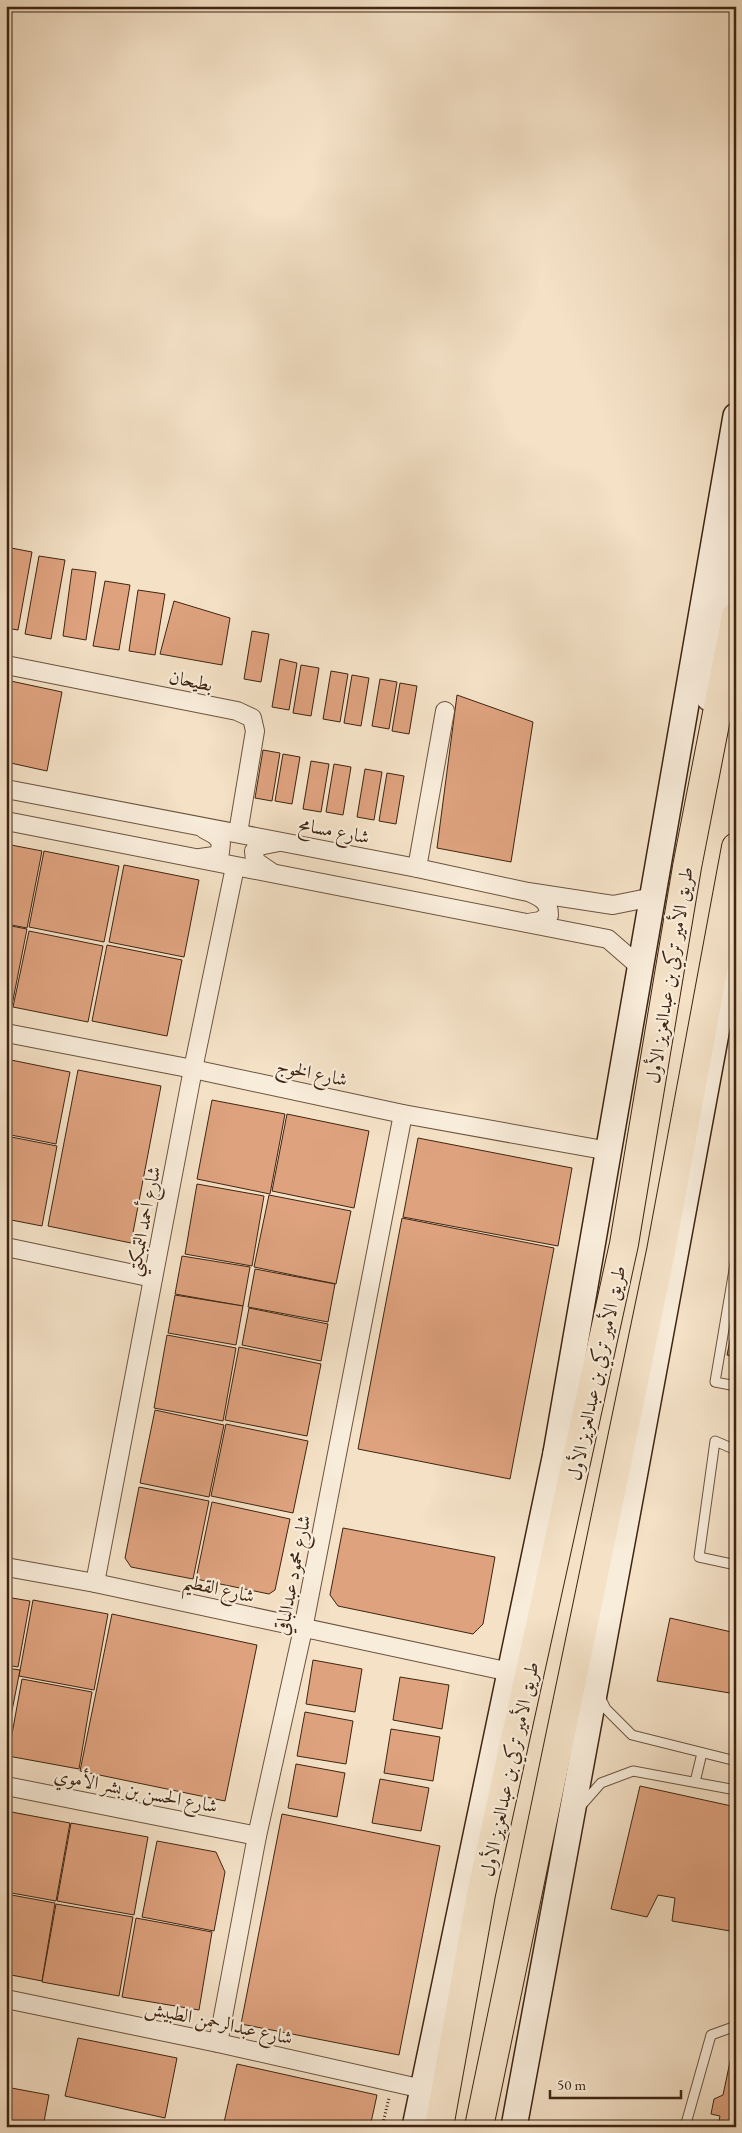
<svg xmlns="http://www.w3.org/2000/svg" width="742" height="2133" viewBox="0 0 742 2133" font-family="'EB Garamond',Amiri,serif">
<rect width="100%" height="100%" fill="#f4e1c6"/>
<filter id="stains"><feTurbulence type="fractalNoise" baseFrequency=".004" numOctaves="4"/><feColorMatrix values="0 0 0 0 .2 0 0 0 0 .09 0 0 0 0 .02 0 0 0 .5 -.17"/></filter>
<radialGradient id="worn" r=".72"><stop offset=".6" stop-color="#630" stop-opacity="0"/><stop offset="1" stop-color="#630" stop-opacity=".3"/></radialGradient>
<g fill="#dea27e" stroke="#3f2512">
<path d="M6,547L32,552L18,630L6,628Z"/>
<path d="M39,556L65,560L51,639L25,634Z"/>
<path d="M72,569L96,572L86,640L63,636Z"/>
<path d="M105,581L130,585L119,650L93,646Z"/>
<path d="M138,590L165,594L155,655L129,651Z"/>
<path d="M174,601L230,618L222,665L160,654Z"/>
<path d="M252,631L269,634L261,682L244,679Z"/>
<path d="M280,659L297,663L289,710L272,707Z"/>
<path d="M301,665L319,668L311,716L293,713Z"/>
<path d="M331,671L348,674L340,722L323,719Z"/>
<path d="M352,675L369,678L361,726L344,723Z"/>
<path d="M380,679L397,682L389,729L372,726Z"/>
<path d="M6,680L62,692L47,771L6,762Z"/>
<path d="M400,683L417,686L409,734L392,731Z"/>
<path d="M457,695L533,722L511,862L437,848Z"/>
<path d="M263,750L280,753L272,801L255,798Z"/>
<path d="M283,754L300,757L292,804L275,801Z"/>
<path d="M311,761L329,764L321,812L303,809Z"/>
<path d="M334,764L351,767L343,815L326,812Z"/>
<path d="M365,769L382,772L374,820L357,817Z"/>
<path d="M387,773L404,776L396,824L379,821Z"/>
<path d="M6,844L42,851L27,928L6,924Z"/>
<path d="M44,851L119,866L104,942L29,927Z"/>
<path d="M124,865L199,880L184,957L109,942Z"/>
<path d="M6,925L27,929L12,1005L6,1004Z"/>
<path d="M29,931L103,946L88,1022L13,1007Z"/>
<path d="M107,945L182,960L167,1036L92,1021Z"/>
<path d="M6,1059L70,1072L56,1144L6,1134Z"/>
<path d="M78,1070L161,1086L131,1243L48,1226Z"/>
<path d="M212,1100L285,1114L270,1194L197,1179Z"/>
<path d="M287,1114L369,1131L354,1208L272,1191Z"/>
<path d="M6,1136L57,1146L42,1226L6,1219Z"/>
<path d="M418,1138L572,1168L558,1246L403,1217Z"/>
<path d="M197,1184L264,1196L252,1266L185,1254Z"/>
<path d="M269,1195L351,1211L336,1284L254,1267Z"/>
<path d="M402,1218L554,1248L510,1479L358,1449Z"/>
<path d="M182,1256L250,1267L243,1306L175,1294Z"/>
<path d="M255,1269L335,1284L328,1322L248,1307Z"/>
<path d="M175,1295L243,1306L236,1345L168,1333Z"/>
<path d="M249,1308L328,1324L321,1361L242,1345Z"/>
<path d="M736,1312V1357L727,1355Z"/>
<path d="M167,1335L236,1348L223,1421L154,1408Z"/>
<path d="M239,1347L321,1364L307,1436L225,1420Z"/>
<path d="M155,1410L224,1425L209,1497L140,1483Z"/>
<path d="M226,1424L308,1441L293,1513L211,1496Z"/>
<path d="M139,1487L209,1501L193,1579L131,1567L125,1558Z"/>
<path d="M212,1502L290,1519L275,1590L269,1594L196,1579Z"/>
<path d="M343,1528L495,1557L483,1624L473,1634L338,1606L330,1595Z"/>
<path d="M6,1597L30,1601L18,1667L6,1665Z"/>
<path d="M33,1600L108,1614L94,1690L19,1676Z"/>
<path d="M112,1614L257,1645L225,1801L80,1771Z"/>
<path d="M670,1618L736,1633V1694L657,1681Z"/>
<path d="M313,1660L362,1669L355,1712L306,1704Z"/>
<path d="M6,1668L20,1670L6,1741Z"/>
<path d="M400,1677L449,1685L442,1729L393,1720Z"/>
<path d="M22,1679L92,1692L79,1769L8,1756Z"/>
<path d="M305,1712L353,1721L346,1764L297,1756Z"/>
<path d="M391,1729L440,1737L433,1781L384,1773Z"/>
<path d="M296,1764L345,1773L337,1817L288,1808Z"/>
<path d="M380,1779L429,1788L421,1831L372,1823Z"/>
<path d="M640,1786L736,1807V1932L672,1921L675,1898L658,1895L647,1917L611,1909Z"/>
<path d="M6,1811L70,1823L56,1901L6,1892Z"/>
<path d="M282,1814L440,1846L399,2055L241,2024Z"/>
<path d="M71,1823L148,1837L134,1915L57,1901Z"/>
<path d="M157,1841L216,1852L225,1872L214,1931L142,1917Z"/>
<path d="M6,1894L55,1903L42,1981L6,1974Z"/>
<path d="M56,1904L133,1917L119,1996L42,1982Z"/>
<path d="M136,1918L212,1932L199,2010L122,1997Z"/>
<path d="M78,2038L177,2058L165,2118L65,2096Z"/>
<path d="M731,2057L736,2058V2127L718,2125L720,2116L711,2114L714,2099L723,2095Z"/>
<path d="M237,2064L377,2095L370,2127H223Z"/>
<path d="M6,2087L49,2095L43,2127H6Z"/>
</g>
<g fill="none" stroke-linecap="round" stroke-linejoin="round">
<defs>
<g id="service">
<path d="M736,1258L715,1382L736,1386"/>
<path d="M736,1450L715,1441L699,1557L736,1565"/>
<path d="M600,1697L606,1709L632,1735L736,1761"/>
<path d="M695,1782L702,1753"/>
<path d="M579,1808L601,1783L633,1771L736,1790"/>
<path d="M685,2127L711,2035L736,2026"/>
</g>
<g id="minor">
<path d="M6,665L237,711L252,718L255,731L238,833"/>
<path d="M6,789L417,868L528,892L613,905L653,897"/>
<path d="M6,821L608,939L639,966"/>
<path d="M200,858L214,856L220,852L221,842L215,835L204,829"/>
<path d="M417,868L445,711"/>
<path d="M271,872L255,861L254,851L259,846L279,842"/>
<path d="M528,923L540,921L549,915C549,902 542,898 531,893"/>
<path d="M6,1033L193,1069L403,1114L609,1151"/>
<path d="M6,1247L153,1278"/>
<path d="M6,1567L95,1583L510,1672"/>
<path d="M95,1583L193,1069L235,867"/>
<path d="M6,1786L257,1836"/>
<path d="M6,1999L218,2043L423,2089"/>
<path d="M218,2043L257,1836L303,1629L403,1114"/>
</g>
<path id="tertiary" d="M708,699L733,500"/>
<g id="secondary">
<path d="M556,1453L736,416"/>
<path d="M415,2127L556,1453L566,1440"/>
<path d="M514,2127L736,925"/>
</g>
<g id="primary">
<path d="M439,2127L481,1894L624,1244L687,867L736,616"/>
<path d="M479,2127L661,1251L736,847"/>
</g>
</defs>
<use href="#service" stroke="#6c543f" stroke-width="11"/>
<use href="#minor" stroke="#6c543f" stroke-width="20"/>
<use href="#tertiary" stroke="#6c543f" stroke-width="25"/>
<use href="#secondary" stroke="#3f2512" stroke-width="28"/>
<use href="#primary" stroke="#3f2512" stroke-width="30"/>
<path stroke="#3f2512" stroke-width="3" stroke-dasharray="1 2.5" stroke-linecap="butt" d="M382,2127L389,2098"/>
<use href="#service" stroke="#f8ecda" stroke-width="9"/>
<use href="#minor" stroke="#f8ecda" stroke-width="18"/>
<use href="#tertiary" stroke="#f8ecda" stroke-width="22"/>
<use href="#secondary" stroke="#f8ecda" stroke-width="25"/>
<use href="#primary" stroke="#f4e1c6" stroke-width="28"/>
</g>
<g text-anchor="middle" stroke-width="4.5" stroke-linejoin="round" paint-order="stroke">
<g font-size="19" fill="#3f2512" stroke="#f8ecda">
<text transform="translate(191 680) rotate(11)" y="7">بطيحان</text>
<text transform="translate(334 830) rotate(11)" y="7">شارع مسامح</text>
<text transform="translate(669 975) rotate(-81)" y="7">طريق الأمير تركي بن عبدالعزيز الأول</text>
<text transform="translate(312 1072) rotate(12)" y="7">شارع الخوج</text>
<text transform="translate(143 1221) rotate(-79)" y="7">شارع أحمد التمبكتي</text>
<text transform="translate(596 1373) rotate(-78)" y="7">طريق الأمير تركي بن عبدالعزيز الأول</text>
<text transform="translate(292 1575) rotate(-79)" y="7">شارع محمود عبدالباقي</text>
<text transform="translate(219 1588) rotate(13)" y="7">شارع القطيم</text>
<text transform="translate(509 1769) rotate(-78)" y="7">طريق الأمير تركي بن عبدالعزيز الأول</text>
<text transform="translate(136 1790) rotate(11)" y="7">شارع الحسن بن بشر الأموي</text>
<text transform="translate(219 2022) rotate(12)" y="7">شارع عبدالرحمن الطبيش</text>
</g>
</g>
<rect width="742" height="2133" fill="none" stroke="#f4e1c6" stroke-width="25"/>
<rect x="8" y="8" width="727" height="2118" fill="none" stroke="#3f2512" stroke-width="2.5"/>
<rect x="12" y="12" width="717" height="2108" fill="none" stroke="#3f2512"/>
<path d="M550 2090v8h131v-8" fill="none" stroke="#3f2512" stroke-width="2.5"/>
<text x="557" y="2090" font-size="15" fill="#3f2512" stroke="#f8ecda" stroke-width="4" paint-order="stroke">50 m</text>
<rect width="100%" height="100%" filter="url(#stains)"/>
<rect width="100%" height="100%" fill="url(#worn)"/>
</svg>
